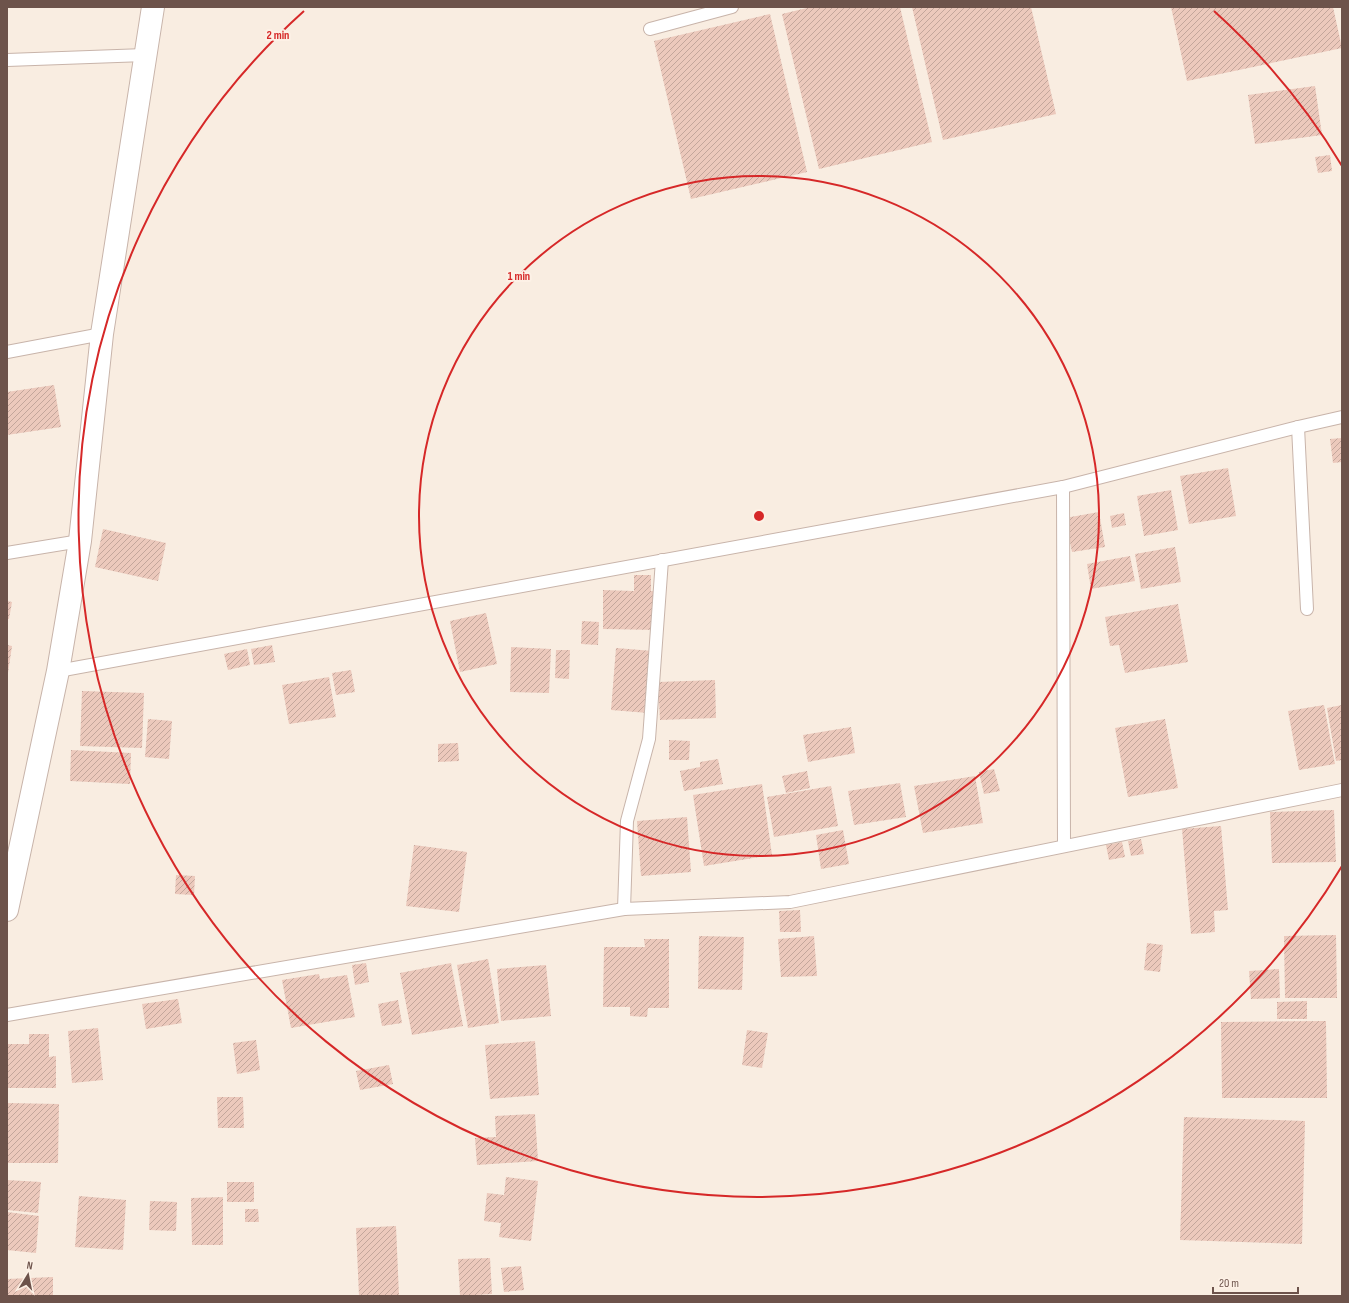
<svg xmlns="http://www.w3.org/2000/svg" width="1349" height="1303" viewBox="0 0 1349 1303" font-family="'Sofia Sans Condensed',sans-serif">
<defs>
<pattern id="building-hatch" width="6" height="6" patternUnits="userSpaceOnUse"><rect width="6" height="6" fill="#ecc9bc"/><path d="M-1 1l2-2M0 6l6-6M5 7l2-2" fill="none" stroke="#c3a69b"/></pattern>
</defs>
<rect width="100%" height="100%" fill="#f9ede1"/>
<g fill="url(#building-hatch)">
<path d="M811,7H900L932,142L819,169L782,14Z"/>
<path d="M912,7H1031L1056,114L943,140Z"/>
<path d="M1171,7H1333L1342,48L1187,81Z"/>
<path d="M770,14L807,172L691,199L654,41Z"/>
<path d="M1315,86L1322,135L1255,144L1248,95Z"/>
<path d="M1330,155L1332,171L1318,173L1315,157Z"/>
<path d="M54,385L61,427L7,435V392Z"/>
<path d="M1342,438V462L1333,463L1330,439Z"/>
<path d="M1228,468L1236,516L1189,524L1180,476Z"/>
<path d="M1171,490L1178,530L1144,536L1137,496Z"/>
<path d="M1099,512L1105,547L1072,552L1065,518Z"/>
<path d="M1124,513L1126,525L1112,528L1110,516Z"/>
<path d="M103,529L166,543L158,581L95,567Z"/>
<path d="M1175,547L1181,582L1141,589L1135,554Z"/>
<path d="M1130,556L1135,581L1091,589L1087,564Z"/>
<path d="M634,575H651V591H657L656,630L603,629V590L634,591Z"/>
<path d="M7,601L12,602L9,619H7Z"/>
<path d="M1178,604L1188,662L1125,673L1119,645L1110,646L1105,617Z"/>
<path d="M486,613L497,664L460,672L450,621Z"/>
<path d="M582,621L599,622L598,645L581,644Z"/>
<path d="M7,645L12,646L8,673H7Z"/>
<path d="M272,645L275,662L254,665L251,649Z"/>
<path d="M511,647L551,649L549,693L510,692Z"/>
<path d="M616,648L653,651L648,713L611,710Z"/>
<path d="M247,649L250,665L228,670L224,654Z"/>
<path d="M556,650H570L569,679L555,678Z"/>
<path d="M351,670L355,692L336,695L332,673Z"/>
<path d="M329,677L336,717L289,724L282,685Z"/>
<path d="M715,680L716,718L660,720L658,682Z"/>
<path d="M82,691L144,693L142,748L80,746Z"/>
<path d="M1324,705L1335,764L1299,770L1288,711Z"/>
<path d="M1342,705V760L1336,761L1327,708Z"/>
<path d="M148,719L172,721L169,759L145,757Z"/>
<path d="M1165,719L1178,788L1128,797L1115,728Z"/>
<path d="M851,727L855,753L808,762L803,735Z"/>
<path d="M669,740L690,741L689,760H669Z"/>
<path d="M458,743L459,761L438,762V744Z"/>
<path d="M71,750L131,753L130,784L70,781Z"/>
<path d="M718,759L723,784L684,791L680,771L700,767V762Z"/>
<path d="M994,769L1000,791L984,794L979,772Z"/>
<path d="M807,771L810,788L786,793L782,776Z"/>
<path d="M975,776L983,823L923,833L914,786Z"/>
<path d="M900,783L906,817L854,825L848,791Z"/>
<path d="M762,784L772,855L704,866L693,795Z"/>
<path d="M831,786L838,826L774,837L767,797Z"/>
<path d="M1334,810L1336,862L1272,863L1270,812Z"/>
<path d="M687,817L691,872L641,876L637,821Z"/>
<path d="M1221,826L1228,910L1214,911L1215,932L1191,934L1182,829Z"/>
<path d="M843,830L849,864L821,869L816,835Z"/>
<path d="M1141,839L1144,854L1131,856L1128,841Z"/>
<path d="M1122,842L1125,857L1109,860L1106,845Z"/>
<path d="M414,845L467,852L459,912L406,906Z"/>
<path d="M176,875L195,876L194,895L175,894Z"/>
<path d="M800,910L801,932H780L779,911Z"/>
<path d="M1336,935L1337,998H1285L1284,936Z"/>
<path d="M699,936L744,937L742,990L698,989Z"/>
<path d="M814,936L817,976L781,977L778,939Z"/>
<path d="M644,939H669V1008H648L647,1017L630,1016V1007H603L604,947H645Z"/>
<path d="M1147,943L1163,945L1160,972L1144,970Z"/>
<path d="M488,959L499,1023L468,1028L457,965Z"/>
<path d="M366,963L369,982L355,985L352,965Z"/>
<path d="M451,963L463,1026L412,1035L400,973Z"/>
<path d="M546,965L551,1016L501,1021L497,969Z"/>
<path d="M1279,969L1280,998L1251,999L1249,971Z"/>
<path d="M319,974L320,979L347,975L355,1017L291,1028L282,980Z"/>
<path d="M178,999L182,1023L146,1029L142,1004Z"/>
<path d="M398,1000L402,1023L382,1026L378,1004Z"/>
<path d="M1307,1001V1019H1277V1002Z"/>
<path d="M1326,1021L1327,1098H1222L1221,1022Z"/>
<path d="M98,1028L103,1080L72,1083L68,1031Z"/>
<path d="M747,1030L768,1033L762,1068L742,1065Z"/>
<path d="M29,1034H49V1057L56,1056V1088H7V1044H29Z"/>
<path d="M256,1040L260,1070L237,1074L233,1043Z"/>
<path d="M535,1041L539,1095L490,1099L485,1045Z"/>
<path d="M389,1065L393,1084L360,1090L356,1071Z"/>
<path d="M217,1097H243L244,1128H218Z"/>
<path d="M7,1103L59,1104L58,1163H7Z"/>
<path d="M535,1114L538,1161L477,1165L475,1138L496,1137L495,1116Z"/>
<path d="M1184,1117L1305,1121L1302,1244L1180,1240Z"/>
<path d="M506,1177L538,1181L531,1241L499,1237L501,1223L484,1221L487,1193L504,1195Z"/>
<path d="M7,1180L41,1182L38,1213L7,1210Z"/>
<rect x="227" y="1182" width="27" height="20"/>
<path d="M79,1196L126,1200L123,1250L75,1247Z"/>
<path d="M223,1197V1245H192L191,1198Z"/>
<path d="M150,1201L177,1202L176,1231L149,1230Z"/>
<path d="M245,1209H258L259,1222H245Z"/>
<path d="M7,1212L39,1216L36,1253L7,1250Z"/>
<path d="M396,1226L399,1296H359L356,1228Z"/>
<path d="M490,1258L492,1294L460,1296L458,1259Z"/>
<path d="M521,1266L524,1290L504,1292L501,1268Z"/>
<path d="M53,1277V1296H7V1279Z"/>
</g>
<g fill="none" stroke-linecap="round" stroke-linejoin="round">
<defs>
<g id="lane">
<path d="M650,29L732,7"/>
<path d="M7,60L145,55"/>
<path d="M7,352L102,334"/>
<path d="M1298,427L1307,609"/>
<path d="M1063,487L1064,846"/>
<path d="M7,553L80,541"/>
<path d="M58,671L1063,487L1298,427L1342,417"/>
<path d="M624,909L627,821L649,739L662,560"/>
<path d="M7,1015L624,909L790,902L1342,790"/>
</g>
<path id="street" d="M7,910L58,671L80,541L102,334L153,7"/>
</defs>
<use href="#lane" stroke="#c8b4aa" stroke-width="14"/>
<use href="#street" stroke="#c8b4aa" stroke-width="24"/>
<use href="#lane" stroke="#fff" stroke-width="12"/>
<use href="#street" stroke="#fff" stroke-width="22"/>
</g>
<g fill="none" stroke="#d62828" stroke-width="2">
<circle cx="759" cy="516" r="340"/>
<path d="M1342 866A680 680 0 1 1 304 11M1214 11A680 680 0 0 1 1342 166"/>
</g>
<circle cx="759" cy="516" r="6" fill="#d62828" stroke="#fdf1e6" stroke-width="2"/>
<g font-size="12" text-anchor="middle" font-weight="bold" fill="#d62828" stroke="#fdf1e6" stroke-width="4" stroke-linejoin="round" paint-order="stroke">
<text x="278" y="39">2 min</text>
<text x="519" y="280">1 min</text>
</g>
<rect width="1349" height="1303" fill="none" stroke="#6d534b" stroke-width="16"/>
<g transform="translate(28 1275) rotate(10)" stroke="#fdf1e6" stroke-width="3" paint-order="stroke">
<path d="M0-3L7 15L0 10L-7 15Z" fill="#6d534b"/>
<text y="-6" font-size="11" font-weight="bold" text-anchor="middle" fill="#6d534b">N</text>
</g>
<path d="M1213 1287v6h85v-6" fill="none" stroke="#6d534b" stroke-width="2"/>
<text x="1219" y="1287" font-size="12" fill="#6d534b" stroke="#fdf1e6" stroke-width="3" paint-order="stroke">20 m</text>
</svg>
